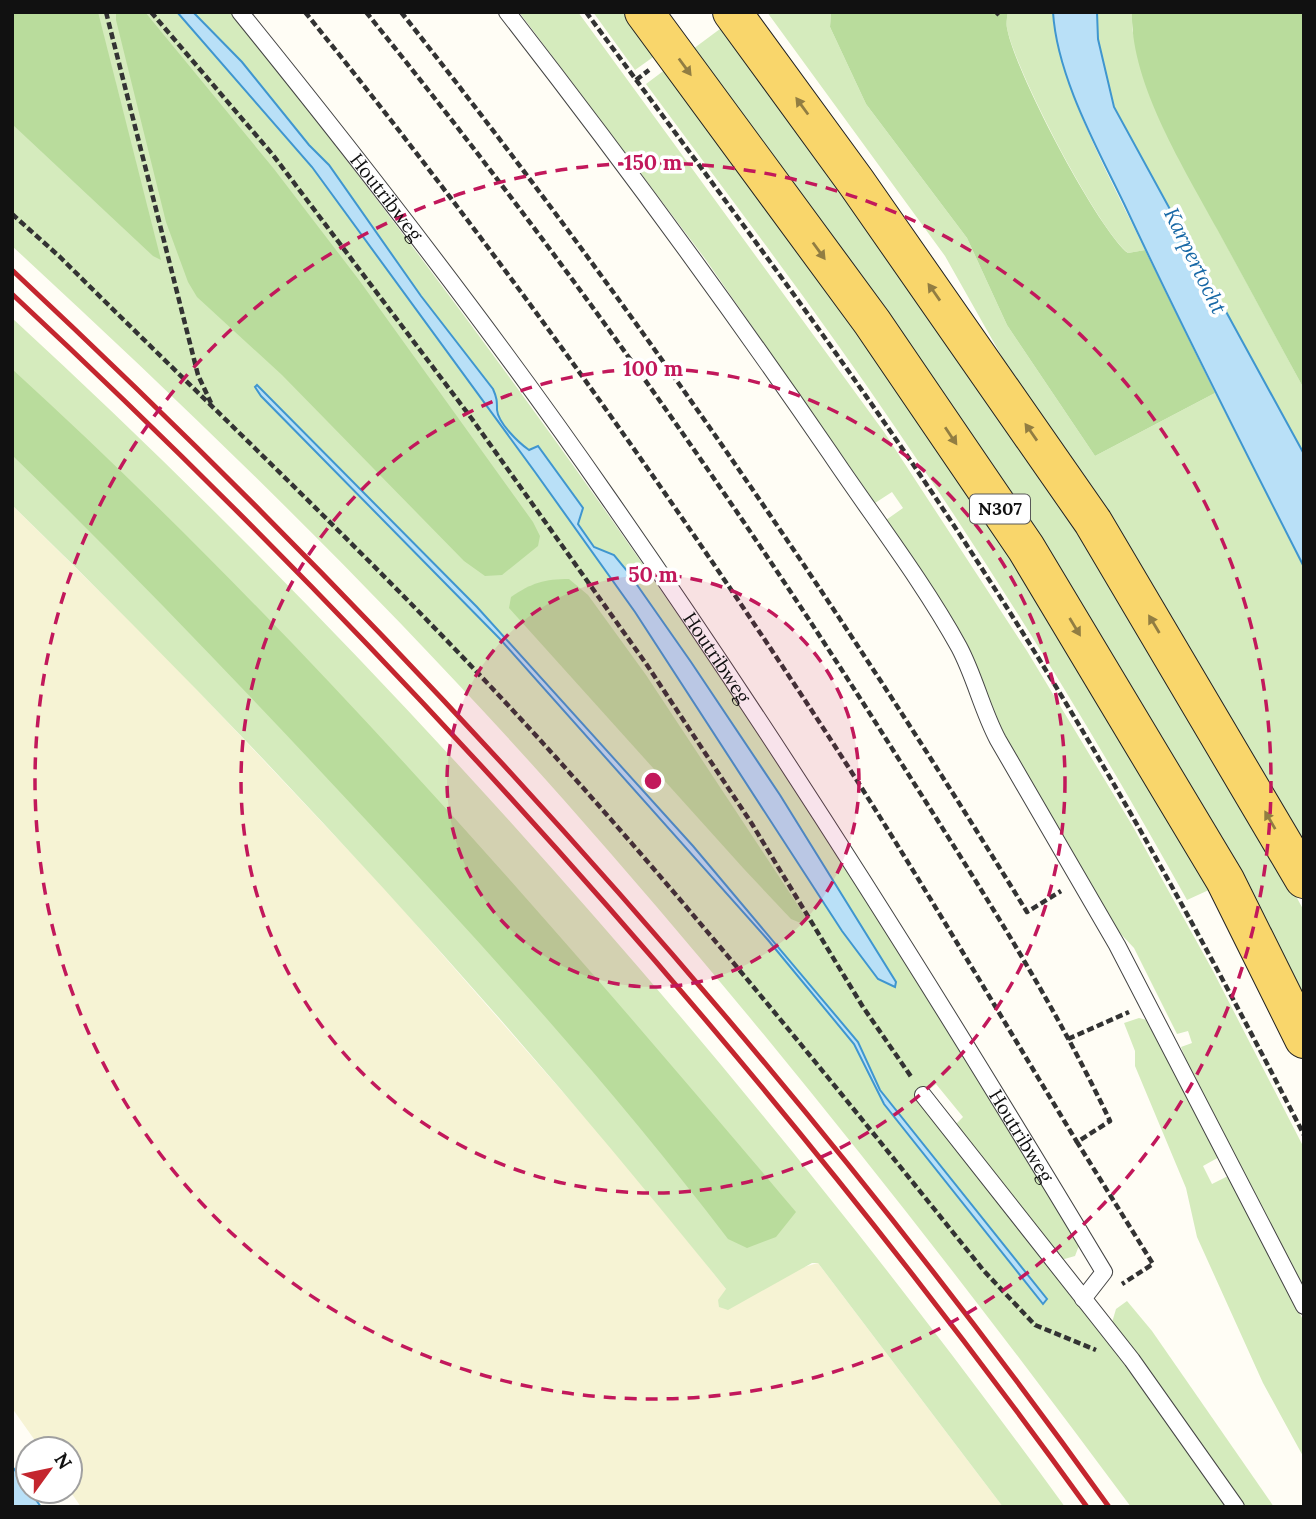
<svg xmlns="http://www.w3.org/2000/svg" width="1316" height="1519" viewBox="0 0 1316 1519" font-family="Lora,serif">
<rect width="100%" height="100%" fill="#fffdf5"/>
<path fill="#f6f3d4" d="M12,505L169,660L385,889L632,1171L726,1289L818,1263L1003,1507H81L70,1491V1449H41L12,1408Z"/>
<g fill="#d5ebbd">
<path d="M12,12H231L237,19C447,286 646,556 828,842L837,850L1080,1243L1075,1256L1061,1260L954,1126L963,1117L936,1084L918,1099L1112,1345L1229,1507H1131C951,1264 764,1026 563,799C391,605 203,422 12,246Z"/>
<path d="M519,12H578L884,432L1027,651L1132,825L1213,971L1304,1148V1290L1190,1070L1181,1047L1192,1043L1188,1031L1177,1034L1134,948L1118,931L1005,737L967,644L886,520L903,508L892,492L875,503L706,260Z"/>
<path d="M593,12H625L656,55L635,70Z"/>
<path d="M767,12H831L830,27L866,104L967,238L1007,325L1095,456L1215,393L1304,567V845L1023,394L945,256Z"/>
<path d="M1008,12H1053C1057,84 1114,184 1145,250L1128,253C1097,228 1015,70 1007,28C1006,24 1007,17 1008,12Z"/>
<path d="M1097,12H1132V29L1147,87L1184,167L1304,389V454L1114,107L1098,39Z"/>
<path d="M724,26L1076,525L1258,825L1304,911V1005L693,49Z"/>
<path d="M666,69L857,330L1012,556L1211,889L1187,900C1097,738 1000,580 895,427C816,310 730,198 646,84Z"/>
<path d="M12,318C402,677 754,1079 1065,1507H1003L818,1263H812L728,1310L719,1307L718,1300L726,1289C505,1013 266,752 12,505Z"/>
<path d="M1139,1018L1151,1021L1221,1156L1203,1166L1212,1184L1230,1175L1304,1322V1458L1263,1383L1197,1237L1186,1188L1135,1066V1051L1124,1023Z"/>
<path d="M1127,1301L1152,1331L1274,1507H1243L1111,1326L1116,1309Z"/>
</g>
<g fill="#b9dc9c">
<path d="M12,12H98L161,260L153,256L12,124Z"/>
<path d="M145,12L274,169L359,280L533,522L540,536L538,546L502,575L485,576L464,561L282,375L197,297L188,282L166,222L116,20V12Z"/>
<path d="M831,12H1008C1007,17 1006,24 1007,28C1014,70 1097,228 1128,253L1145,250L1215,393L1095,456L1007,325L967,238L866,104L830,27Z"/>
<path d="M1132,12H1304V389C1275,336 1246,282 1217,229C1184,168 1130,83 1132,12Z"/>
<path d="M12,369C296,628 549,919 796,1212L776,1237L747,1248L728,1239C620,1097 501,965 380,835C260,706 139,578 12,455Z"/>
<path d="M569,579L588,595L646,675L805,916L803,924L791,919L744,869L509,608L511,597C531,583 545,579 569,579Z"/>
</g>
<g fill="#b9e0f7" stroke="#3f96cf" stroke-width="2">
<path d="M177,12H193L242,62L309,145L329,165L421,296L493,389C497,398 497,401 497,410C498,423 519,443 529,450L538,446L583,508L578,524L594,547L614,555L628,572L691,662L780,795L896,982L895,987L878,979L842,931L635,612L535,472L312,167Z"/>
<path d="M1053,12H1097L1098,39L1114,107L1304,454V567C1244,449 1183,330 1127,210C1099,151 1057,78 1053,12Z"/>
<path d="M257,385L477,607L693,846L858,1042L880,1090L1047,1299L1043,1304L884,1104L854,1044L768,940L500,639L261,396L255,387Z"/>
<path d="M12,1466L41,1507H12Z"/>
</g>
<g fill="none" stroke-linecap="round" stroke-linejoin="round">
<defs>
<g id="service">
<path id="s1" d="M240,12C367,169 492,330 607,496C783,748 946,1009 1104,1272L1083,1299"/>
<path d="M507,12C619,156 727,303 830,453C873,517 922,580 959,647C975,677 982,710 998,740L1117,945L1304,1306"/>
<path d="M923,1095L1132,1360L1236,1507"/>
</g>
<g id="primary">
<path d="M644,12L872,322L1026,548L1225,880L1304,1039"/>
<path d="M732,12L856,182L1093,522L1304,879"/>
</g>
</defs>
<use href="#service" stroke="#444" stroke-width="18"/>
<use href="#primary" stroke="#222" stroke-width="40"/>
<g stroke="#333" stroke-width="4.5" stroke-dasharray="7 3.5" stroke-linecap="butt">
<path d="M106,12L198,375L211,403"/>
<path d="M151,12L273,155L472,419L647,665L752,824L863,1007L912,1078"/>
<path d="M305,12C487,237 655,472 814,714C906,854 990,999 1077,1142"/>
<path d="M366,12C556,247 732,495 893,750C970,872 1049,992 1110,1121L1077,1142L1153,1264L1122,1284"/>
<path d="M401,12C628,299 835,600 1027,912L1061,891"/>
<path d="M586,12C723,198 862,381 986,575C1103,756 1206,944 1304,1135"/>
<path d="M996,12L999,15"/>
<path d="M636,80L649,70"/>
<path d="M12,214L60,257C228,424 402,586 560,762C708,927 846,1099 984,1271L1035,1325L1096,1350"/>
<path d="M1068,1039L1129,1012"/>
</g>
<use href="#service" stroke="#fff" stroke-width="16"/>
<use href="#primary" stroke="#f9d66b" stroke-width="38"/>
<g stroke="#c4262e" stroke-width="5">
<path d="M12,270C415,647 787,1058 1109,1507"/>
<path d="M12,294C408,663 770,1068 1087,1507"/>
</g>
</g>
<defs><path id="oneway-solid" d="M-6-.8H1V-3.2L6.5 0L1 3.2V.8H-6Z" transform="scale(1.75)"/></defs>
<g fill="#917d42">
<use href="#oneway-solid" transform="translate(685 67) rotate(54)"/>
<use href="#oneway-solid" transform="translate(802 106) rotate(-126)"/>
<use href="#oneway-solid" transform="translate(819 251) rotate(54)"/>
<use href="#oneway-solid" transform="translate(934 292) rotate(-125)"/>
<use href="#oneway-solid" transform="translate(1031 432) rotate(-125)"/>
<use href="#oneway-solid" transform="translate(951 436) rotate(56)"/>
<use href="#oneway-solid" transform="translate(1154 624) rotate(-121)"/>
<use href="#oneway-solid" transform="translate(1075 627) rotate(59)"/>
<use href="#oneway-solid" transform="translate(1270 820) rotate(-120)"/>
</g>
<circle cx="653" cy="781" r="206" fill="#c2185b" fill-opacity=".12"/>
<g fill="none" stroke="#c2185b" stroke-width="3.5" stroke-dasharray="12 9">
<circle cx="653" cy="781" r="206"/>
<circle cx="653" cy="781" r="412"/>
<circle cx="653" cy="781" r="618"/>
</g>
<g text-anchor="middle" stroke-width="7" stroke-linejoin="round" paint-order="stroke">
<rect fill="#fff" stroke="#585858" stroke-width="2" x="970" y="494.5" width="60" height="29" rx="5"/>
<g font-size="18" font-weight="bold" fill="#111">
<text x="1000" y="515">N307</text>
</g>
<g font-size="19" fill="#111" stroke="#fff">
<text dy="7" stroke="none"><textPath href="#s1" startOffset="236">Houtribweg</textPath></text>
<text dy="7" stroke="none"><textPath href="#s1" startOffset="803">Houtribweg</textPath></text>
<text dy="7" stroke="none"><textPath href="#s1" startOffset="1370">Houtribweg</textPath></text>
</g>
<g font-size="21" font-style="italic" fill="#1768a6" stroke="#fff">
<text transform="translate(1195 261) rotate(64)" y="7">Karpertocht</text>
</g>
</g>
<circle cx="653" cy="781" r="10" fill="#c2185b" stroke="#fff" stroke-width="3.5"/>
<g font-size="21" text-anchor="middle" font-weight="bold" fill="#c2185b" stroke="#fff" stroke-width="7" stroke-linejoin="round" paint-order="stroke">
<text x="653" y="170">150 m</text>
<text x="653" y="376">100 m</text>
<text x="653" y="582">50 m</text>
</g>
<rect width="1316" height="1519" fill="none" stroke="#111111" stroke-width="28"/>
<g transform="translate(49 1470) rotate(57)"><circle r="33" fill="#ffffff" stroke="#a0a0a0" stroke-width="2"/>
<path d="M0-5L12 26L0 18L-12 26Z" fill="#c4262e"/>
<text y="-10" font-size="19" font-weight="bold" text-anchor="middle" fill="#111111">N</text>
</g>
</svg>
